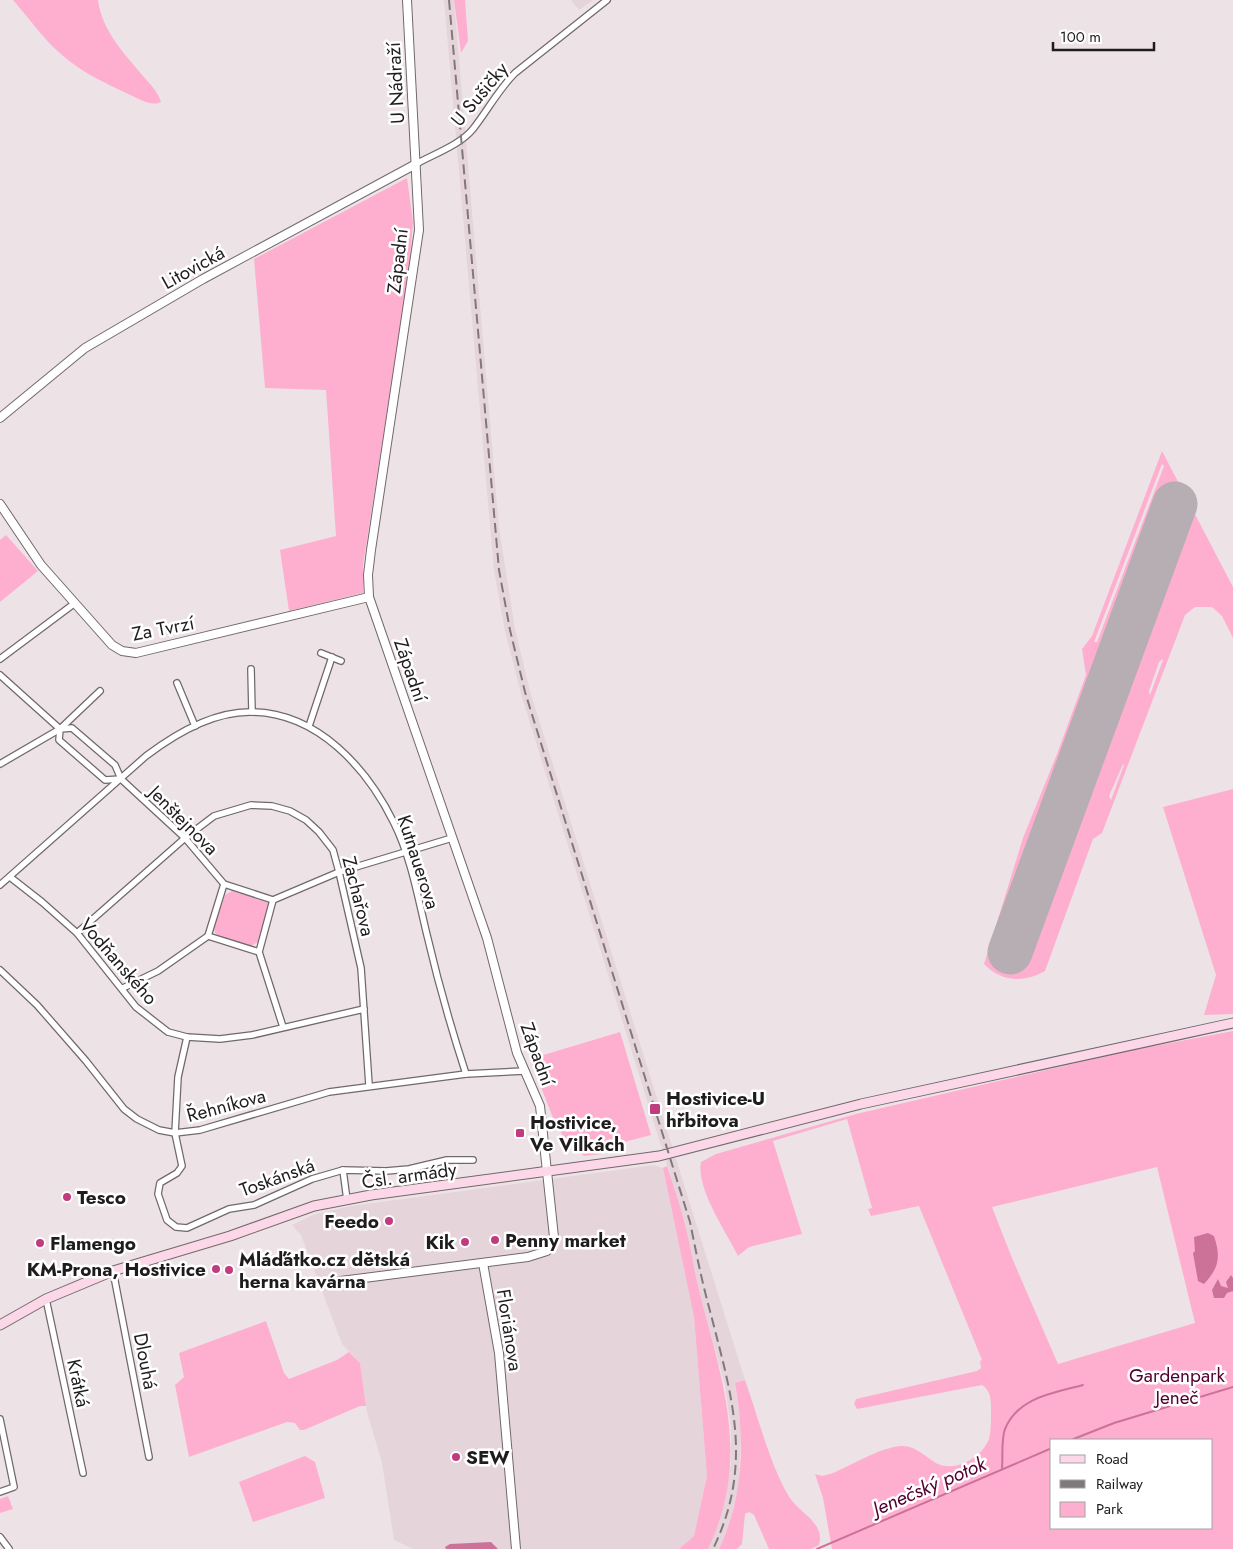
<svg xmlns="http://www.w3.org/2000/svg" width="1233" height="1549" viewBox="0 0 1233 1549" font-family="Jost,sans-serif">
<rect width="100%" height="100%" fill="#ede3e7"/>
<g fill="#e6d4db">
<path d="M444,0H454L499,528L515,629L530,691L745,1380L735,1384L741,1427L739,1485L729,1525L719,1549H708L725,1502L731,1464V1428L725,1386L699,1291L685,1223L521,694L505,631L494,571Z"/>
<path d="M571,0H593L579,10Z"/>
<path d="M654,1165L663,1168L694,1317L707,1476L694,1536L679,1549H413L394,1540L382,1463L367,1412L360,1363L342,1344L301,1235L292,1225L315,1214L351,1206Z"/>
</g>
<g fill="#feafcf" fill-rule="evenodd">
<path d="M13,0H98C102,31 124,53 143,76C150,84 158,92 161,102C150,107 138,98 128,94C105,83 81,72 62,55C43,39 29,18 13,0Z"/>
<path d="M454,0H465L468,41L461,53Z"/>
<path d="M407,178L413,222L409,271L363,565V593L289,611L280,550L336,536L326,390L265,388L254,259Z"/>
<path d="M1162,451L1233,587V638L1222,616L1212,607H1195L1185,615L1102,833L1093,839L1045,971C1024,983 1001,982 984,964L1023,838L1057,754L1086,675L1082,649L1092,636ZM1162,464L1164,466L1097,642H1094ZM1163,659V660L1150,695L1149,691L1159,662ZM1123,764L1124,765L1111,800L1109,796Z"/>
<path d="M6,535L38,571L0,602V540Z"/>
<path d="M1233,789V1014L1204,1015L1216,975L1163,807Z"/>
<path d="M232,891L269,903L258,942L251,946L220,937L215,933L214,928L225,895Z"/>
<path d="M1233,1031V1549H832L823,1498L815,1474L822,1476L830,1474C852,1466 877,1448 901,1446C916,1445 926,1458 938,1464C957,1472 982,1457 989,1439C991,1431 991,1421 991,1413C991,1403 992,1391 982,1385L857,1409L854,1404L856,1399L977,1371L981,1368L980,1361L982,1360L919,1206L871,1216L868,1209L872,1208L847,1119L773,1141L802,1234L749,1247L738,1256C726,1231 696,1189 701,1162L716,1154L856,1114L1128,1051ZM1157,1167L1195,1323L1058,1364L1012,1258L992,1207ZM1052,1440H1212V1528H1052Z"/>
<path d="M620,1032L651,1135L613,1145L610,1141H606L605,1145L601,1146L602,1154L584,1156L565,1139L555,1123L530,1059Z"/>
<path d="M667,1166C673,1185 680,1204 685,1224C691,1247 694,1271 700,1294C723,1384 751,1459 708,1549H679L694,1536L707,1476L694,1317L663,1168Z"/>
<path d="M266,1321L284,1373L289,1379L337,1360L349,1352L360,1363L366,1406H360L304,1430H300L295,1423L287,1422L189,1457L175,1385L184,1377L179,1353Z"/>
<path d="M745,1380C757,1413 773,1476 793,1502C804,1515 825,1525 819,1545L811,1549H769L754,1515L749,1512L745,1514L742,1544L737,1549H719C744,1496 745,1440 735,1383Z"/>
<path d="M305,1456L315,1462L325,1498L253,1522L239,1482Z"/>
<path d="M8,1496L13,1509L0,1513V1499Z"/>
</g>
<g fill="#cc7299">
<path d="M1208,1233L1214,1236C1221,1257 1219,1268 1204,1284L1198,1281L1193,1253L1195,1251L1194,1237Z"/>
<path d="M1231,1275L1233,1278V1291L1227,1293L1224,1298H1214L1212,1290L1218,1279L1221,1286L1228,1288L1226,1282Z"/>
<path d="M491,1542L498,1549H446L445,1547L450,1544Z"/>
</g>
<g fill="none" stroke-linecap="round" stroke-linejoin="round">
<g stroke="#cc7299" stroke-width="2">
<path d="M1071,1440L1114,1423L1233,1387"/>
<path d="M1002,1468C1003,1456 1001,1440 1005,1429C1018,1397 1054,1393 1083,1385"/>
<path d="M817,1549L1052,1448"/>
</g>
<path stroke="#b6aeb2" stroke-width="45" d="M1010,952L1175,504"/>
<defs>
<g id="minor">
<path d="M416,164C434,154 460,145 473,129C488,110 498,90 515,73L607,0"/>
<path d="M321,653L341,661"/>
<path d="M0,659L75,603"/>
<path d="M251,669L252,712"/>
<path d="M0,675L60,729L72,728L115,765L121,779L185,838L224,884"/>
<path d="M177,683L195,726"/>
<path d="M309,726L332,657"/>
<path d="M60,729L59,740L105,780L121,779"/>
<path d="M0,764L60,729L100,691"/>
<path d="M10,877L42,902L77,933L136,1007L168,1032L187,1037L220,1039L252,1035L364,1009"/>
<path d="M224,884L273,900L259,952L208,936Z"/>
<path d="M0,885L146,756C175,734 213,711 252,712C318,713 367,768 394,823C411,857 418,898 427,935C438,982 451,1028 466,1074"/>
<path d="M273,900L339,872L452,838"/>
<path d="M77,933L185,838L214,816L251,805L272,806L290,811L306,820L319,832L333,850L339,872L361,968L369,1085"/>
<path d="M259,952L283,1027"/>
<path d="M0,970L37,1005L86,1061L124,1109L137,1119L159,1130L175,1133L200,1130L329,1092L466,1074L525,1071"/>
<path d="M123,988L158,971L208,936"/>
<path d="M187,1037L178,1077L175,1133L182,1166L177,1173L160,1183L158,1194L167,1220L176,1227L187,1228L229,1209L254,1205L312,1179L343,1170L386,1171L409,1169L447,1160H473"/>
<path d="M343,1170L347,1200"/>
<path d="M113,1271L149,1457"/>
<path d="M46,1299L83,1473"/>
<path d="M0,1419L14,1487L0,1492"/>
<path d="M0,1537L9,1549"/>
</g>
<g id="tertiary">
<path d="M0,418L85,348L203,279L416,164"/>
<path d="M0,504L41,565L112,645L122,651L136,653L369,597"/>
<path d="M483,1263L499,1353L516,1549"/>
<path d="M325,1283L528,1257L547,1251L554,1237L540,1106L517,1053L487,938L369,597L368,575L371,550L419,230L407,0"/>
</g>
<path id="secondary" d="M0,1325L46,1299L113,1271L230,1236L314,1206L371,1195L659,1156L861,1104L1233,1023"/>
</defs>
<use href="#minor" stroke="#71686b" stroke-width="8"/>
<use href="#tertiary" stroke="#71686b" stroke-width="10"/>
<use href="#secondary" stroke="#71686b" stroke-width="11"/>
<use href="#minor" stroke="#fff" stroke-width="5.5"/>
<use href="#tertiary" stroke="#fff" stroke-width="8"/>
<use href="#secondary" stroke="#fcd7e8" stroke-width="9"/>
<path stroke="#7f797c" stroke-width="2" stroke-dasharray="10 5" stroke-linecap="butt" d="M449,0L499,570L510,630L525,692L690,1222C696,1252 702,1282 710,1311C732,1397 754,1464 713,1549"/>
</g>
<g fill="#c13c7f" stroke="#fff" stroke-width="2">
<rect x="649" y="1103" width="12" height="12" rx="2.5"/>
<rect x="515" y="1128" width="10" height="10" rx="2.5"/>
<circle cx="67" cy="1197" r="5"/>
<circle cx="389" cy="1221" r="5"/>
<circle cx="495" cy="1240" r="5"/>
<circle cx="465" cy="1242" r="5"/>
<circle cx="40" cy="1243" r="5"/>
<circle cx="216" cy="1269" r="5"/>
<circle cx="229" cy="1270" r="5"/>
<circle cx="456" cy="1457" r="5"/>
</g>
<g text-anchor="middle" stroke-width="5" stroke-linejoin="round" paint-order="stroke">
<g font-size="19" fill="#1f1c1d" stroke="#fff">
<text transform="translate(395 83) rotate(-93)" y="7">U Nádraží</text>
<text transform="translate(479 94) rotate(-50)" y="7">U Sušičky</text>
<text transform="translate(397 261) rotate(-83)" y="7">Západní</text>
<text transform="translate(193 267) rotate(-29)" y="7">Litovická</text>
<text transform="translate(163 628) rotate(-11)" y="7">Za Tvrzí</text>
<text transform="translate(411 670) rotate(71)" y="7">Západní</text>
<text transform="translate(184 820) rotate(45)" y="7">Jenštejnova</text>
<text transform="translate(419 862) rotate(72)" y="7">Kutnauerova</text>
<text transform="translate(359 896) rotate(76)" y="7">Zachařova</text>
<text transform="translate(119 961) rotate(49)" y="7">Vodňanského</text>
<text transform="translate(538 1054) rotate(70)" y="7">Západní</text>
<text transform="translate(226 1105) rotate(-15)" y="7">Řehníkova</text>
<text transform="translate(409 1175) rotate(-8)" y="7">Čsl. armády</text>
<text transform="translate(277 1177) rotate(-20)" y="7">Toskánská</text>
<text transform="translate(510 1330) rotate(81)" y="7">Floriánova</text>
<text transform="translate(146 1361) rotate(79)" y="7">Dlouhá</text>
<text transform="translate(79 1383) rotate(78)" y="7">Krátká</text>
</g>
<g font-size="19" font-weight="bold" fill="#1f1c1d" stroke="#fff" text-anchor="start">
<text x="666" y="1105">Hostivice-U<tspan x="666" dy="22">hřbitova</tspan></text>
<text x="530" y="1129">Hostivice,<tspan x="530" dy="22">Ve Vilkách</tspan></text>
<text x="77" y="1204">Tesco</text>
<text x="379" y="1228" text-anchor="end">Feedo</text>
<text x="505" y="1247">Penny market</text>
<text x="455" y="1249" text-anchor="end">Kik</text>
<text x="50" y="1250">Flamengo</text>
<text x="239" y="1266">Mláďátko.cz dětská<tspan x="239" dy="22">herna kavárna</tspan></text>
<text x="206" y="1276" text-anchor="end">KM-Prona, Hostivice</text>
<text x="466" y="1464">SEW</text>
</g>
<g font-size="19" fill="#540030" stroke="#fff">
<text x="1177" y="1382">Gardenpark<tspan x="1177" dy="22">Jeneč</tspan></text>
</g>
<g font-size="20" font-style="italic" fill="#530030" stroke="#fff">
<text transform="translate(929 1486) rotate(-23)" y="7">Jenečský potok</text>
</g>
</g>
<rect x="1050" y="1439" width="162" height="90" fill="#ffffff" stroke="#a5a4a5"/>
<rect x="1060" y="1455" width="25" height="8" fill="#fcd7e8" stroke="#a5a4a5"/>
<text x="1096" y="1464" font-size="15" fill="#1f1c1d">Road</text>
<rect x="1060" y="1480" width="25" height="8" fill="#7f797c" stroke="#a5a4a5"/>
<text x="1096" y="1489" font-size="15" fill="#1f1c1d">Railway</text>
<rect x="1060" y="1502" width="25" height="15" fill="#feafcf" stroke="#a5a4a5"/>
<text x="1096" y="1514" font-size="15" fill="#1f1c1d">Park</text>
<path d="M1053 42v8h101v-8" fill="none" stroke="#1f1c1d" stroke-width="2.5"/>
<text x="1060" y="42" font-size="15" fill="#1f1c1d" stroke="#ffffff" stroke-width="4" paint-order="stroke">100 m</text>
</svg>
